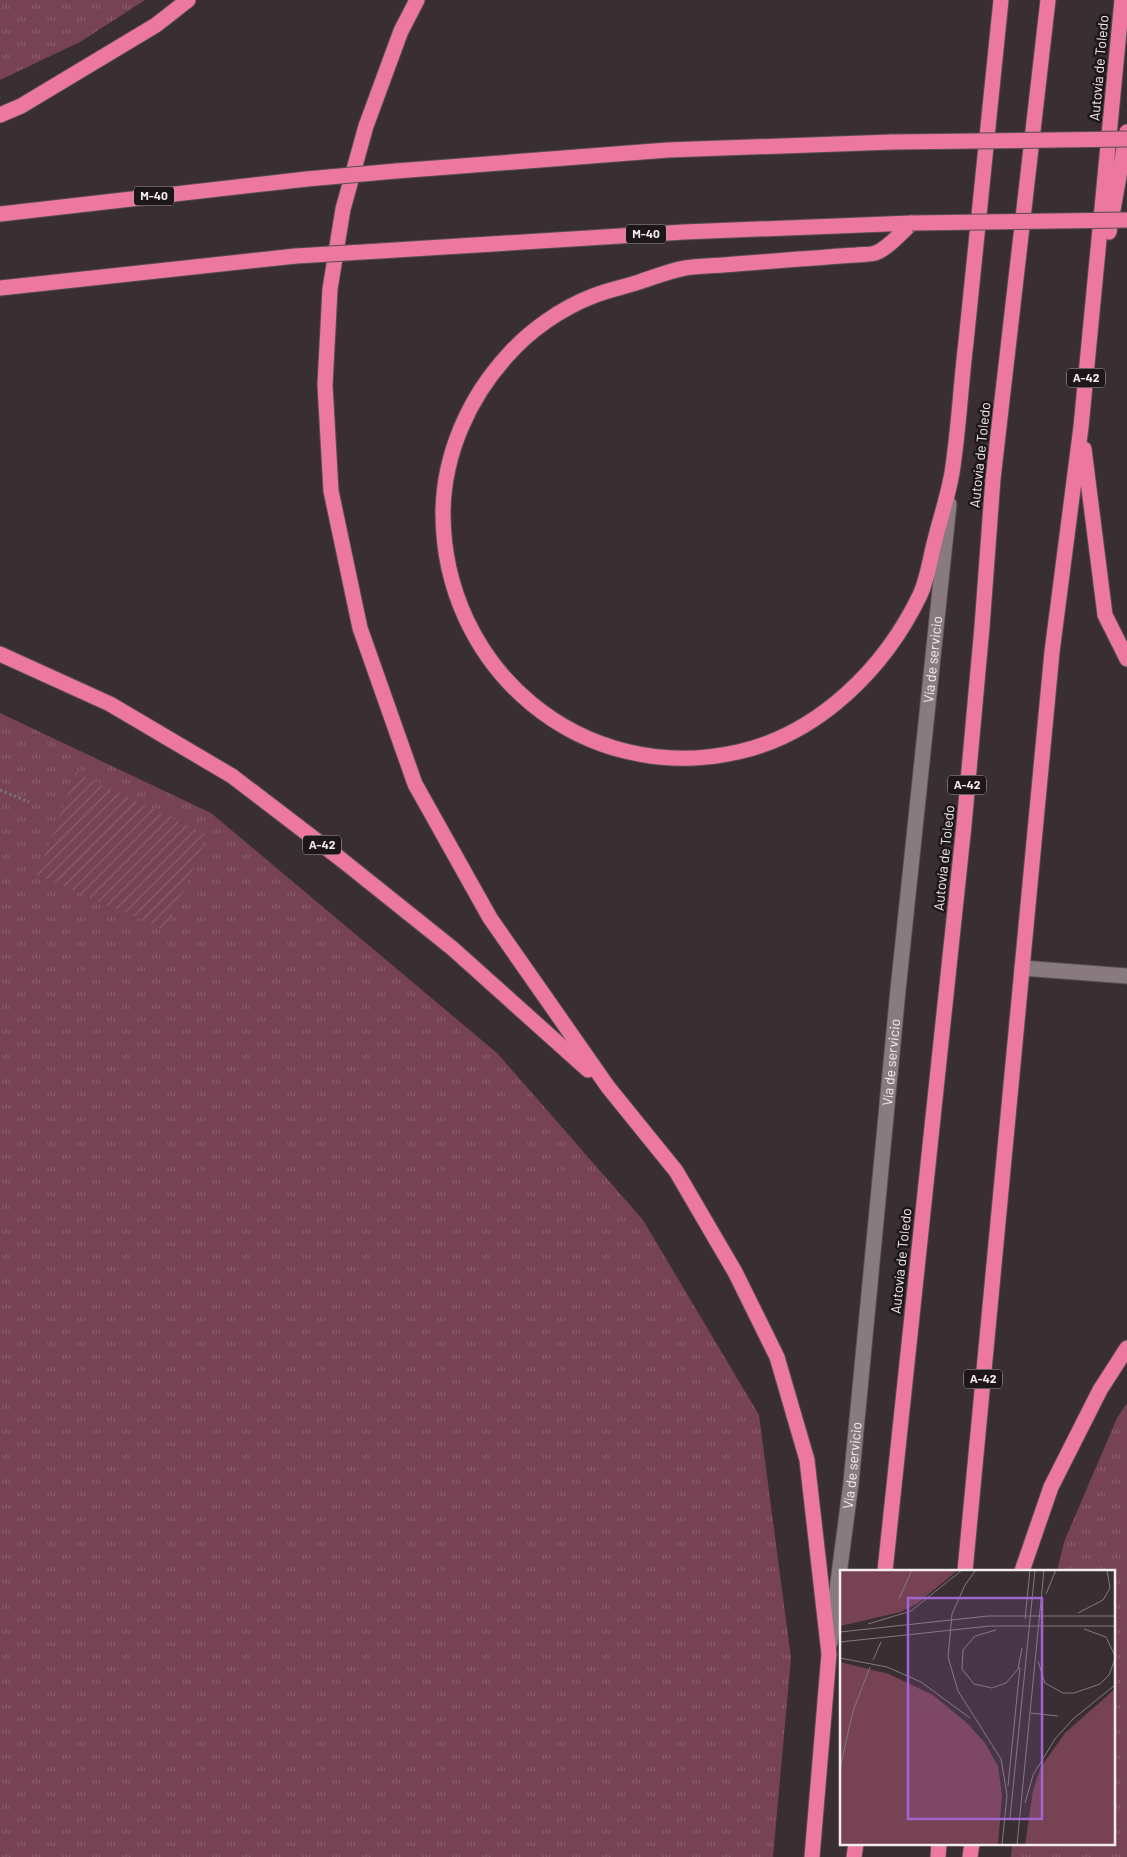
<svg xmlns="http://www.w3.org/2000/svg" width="1127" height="1857" viewBox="0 0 1127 1857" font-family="Barlow,sans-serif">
<defs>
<pattern id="grass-tufts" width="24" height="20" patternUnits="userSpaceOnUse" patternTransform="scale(1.25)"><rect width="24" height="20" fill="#774253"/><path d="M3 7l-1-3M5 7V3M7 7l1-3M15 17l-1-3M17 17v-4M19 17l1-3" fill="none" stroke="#8b5d6c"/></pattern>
<pattern id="garden-furrows" width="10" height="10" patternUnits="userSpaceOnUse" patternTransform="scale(1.25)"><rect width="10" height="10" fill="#774253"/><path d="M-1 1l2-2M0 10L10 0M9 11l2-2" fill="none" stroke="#8b5d6c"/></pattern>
</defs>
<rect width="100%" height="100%" fill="#392e31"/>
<g fill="url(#grass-tufts)">
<path d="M0,0H145L80,42L0,80Z"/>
<path d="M0,713L211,813L497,1053L643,1220L759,1415L791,1658L773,1857H0Z"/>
<path d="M1127,1403V1857H1011L1012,1843H1113V1571H1057L1064,1542L1117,1418Z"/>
</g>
<path fill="url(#garden-furrows)" d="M76,772L208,835L166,930L37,875Z"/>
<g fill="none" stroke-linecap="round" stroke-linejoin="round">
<defs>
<g id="minor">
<path d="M1022,968L1127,976"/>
<path id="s1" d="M830,1643L851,1483L898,990L949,504"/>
</g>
<g id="highway">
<path d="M417,0L401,31L366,126L343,209L330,289L325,385L331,491L360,628L415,784L490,918L608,1087L676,1171L735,1272L777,1357L807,1460L829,1654L812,1857"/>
<path d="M0,115L21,106L156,25L188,0"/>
<path d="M396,171L668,150L892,142"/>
<path d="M0,214L307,179"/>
<path d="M912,223C903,231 886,250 875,253C869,255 863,254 856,255C837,256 818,258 799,259C774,261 748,263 723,265C710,266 697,266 685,268C669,271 654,277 639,282C624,287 608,290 593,296C562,308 530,330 508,355C469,397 444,454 443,511C442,669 582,787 738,752C819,734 885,668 920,595C928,578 930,558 935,540C941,515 950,491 953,466C959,425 961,383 966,342C977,228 989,114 1001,0"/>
<path d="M1109,232L1127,132"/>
<path d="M380,251L684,232L912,223"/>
<path d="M0,288L296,256"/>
<path d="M1084,449L1105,615L1127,659"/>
<path d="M0,654L110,704L232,776L342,860L452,948L588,1070"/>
<path d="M885,1571L964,825L982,627L993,479L1048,0"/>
<path d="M965,1571L1052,652L1081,427L1122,0"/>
<path d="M1022,1571L1051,1487L1100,1390L1127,1348"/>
<path d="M854,1857L856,1843"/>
<path d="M938,1857L939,1843"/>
<path d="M970,1857L972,1843"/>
</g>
</defs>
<use href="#minor" stroke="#574e50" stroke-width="17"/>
<use href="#highway" stroke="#574e50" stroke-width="17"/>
<path stroke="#7b7174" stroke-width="3" stroke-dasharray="2.5 2.5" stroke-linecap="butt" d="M0,790L29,802"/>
<use href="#minor" stroke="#887a7e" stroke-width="15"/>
<use href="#highway" stroke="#ed789f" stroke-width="15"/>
<defs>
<g id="highway-bridge">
<path d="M892,142L1127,139"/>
<path d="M307,179L396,171"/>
<path d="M912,223L1127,220"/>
<path d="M296,256L380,251"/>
</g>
</defs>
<use href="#highway-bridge" stroke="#574e50" stroke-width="17" stroke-linecap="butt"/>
<use href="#highway-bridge" stroke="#ed789f" stroke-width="15"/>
</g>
<g text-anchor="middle" stroke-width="5" stroke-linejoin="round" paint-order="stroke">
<g fill="#1d1719" stroke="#b4acae" stroke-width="1">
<rect x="134" y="186.5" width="40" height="19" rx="4"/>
<rect x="626" y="224.5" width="40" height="19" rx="4"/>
<rect x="1067" y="368.5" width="38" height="19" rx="4"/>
<rect x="948" y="775.5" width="38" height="19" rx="4"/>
<rect x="303" y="835.5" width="38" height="19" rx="4"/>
<rect x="964" y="1369.5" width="38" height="19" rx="4"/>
</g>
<g font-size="12" font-weight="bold" fill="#f4ecee">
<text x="154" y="200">M-40</text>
<text x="646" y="238">M-40</text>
<text x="1086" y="382">A-42</text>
<text x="967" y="789">A-42</text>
<text x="322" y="849">A-42</text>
<text x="983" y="1383">A-42</text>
</g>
<g font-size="14" fill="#f4ecee" stroke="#1d1719">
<text transform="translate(1099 68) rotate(-85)" y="5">Autovía de Toledo</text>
<text transform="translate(980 455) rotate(-84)" y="5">Autovía de Toledo</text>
<text dy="5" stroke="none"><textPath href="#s1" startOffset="989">Vía de servicio</textPath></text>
<text transform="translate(944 858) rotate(-84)" y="5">Autovía de Toledo</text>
<text dy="5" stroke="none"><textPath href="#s1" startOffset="584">Vía de servicio</textPath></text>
<text transform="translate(901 1261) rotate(-84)" y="5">Autovía de Toledo</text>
<text dy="5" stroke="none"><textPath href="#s1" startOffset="179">Vía de servicio</textPath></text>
</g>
</g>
<g transform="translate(840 1570)">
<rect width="275" height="275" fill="#392e31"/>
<path d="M0,0H118L78,33L61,42L0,56ZM0,92L49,104L93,125L127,153L145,173L158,196L162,225L158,275H0ZM275,119V275H185L193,220L201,197L225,163Z" fill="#774253"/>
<path d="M77,120L93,128L88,139L73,132Z" fill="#774253"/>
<path fill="none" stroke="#847a7d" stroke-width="1" d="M136,0L125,15L112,44L108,87L118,121L161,189L167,225L162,275M206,24L216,0M59,29L72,0M238,43L263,30L270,18L267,0M185,49L190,0M28,54L71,41L122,0M244,59L266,67L275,86M156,60L135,66L123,80L122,99L134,114L152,118L166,113L178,99L182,78M0,62L148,46H275M0,72L150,56H275M0,88L47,97L81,112L130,148M33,90L41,72M198,91L205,113L223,123H234L260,114L269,105L275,89M190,143L218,146M0,198L13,141L30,97M168,216L180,97M185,233L193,205L215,169L233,149L275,115M170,248L195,0M177,275L204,0"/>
<path fill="#9f66cd" fill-opacity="0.15" stroke="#9f66cd" stroke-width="2.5" d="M68,28H202V249H68Z"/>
<rect width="275" height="275" fill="none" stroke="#f4ecee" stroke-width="2.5"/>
</g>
</svg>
